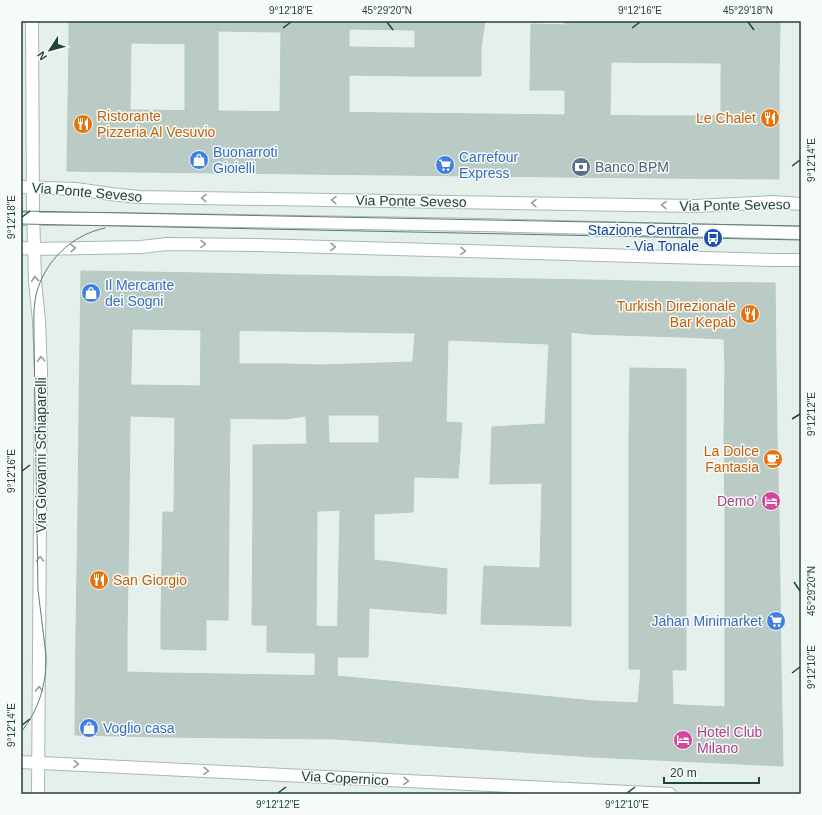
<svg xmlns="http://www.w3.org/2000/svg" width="822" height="815" viewBox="0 0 822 815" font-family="Arial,sans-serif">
<rect width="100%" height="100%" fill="#e5efeb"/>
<g fill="#bacac4" stroke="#b7c9c2" fill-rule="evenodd">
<path d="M69,21H131V43L69,42Z"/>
<path d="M131,21H218V44L131,43Z"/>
<path d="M218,21H309L308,112L280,111L281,32L218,31Z"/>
<path d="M309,21H349V112H308Z"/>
<path d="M349,21H415V30L349,29Z"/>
<path d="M415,21H485L481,48H415Z"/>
<path d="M565,21H722L721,63L611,62L610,115H565Z"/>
<path d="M722,21H780L779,78L721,77Z"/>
<path d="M531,24L565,25V90H530Z"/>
<path d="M69,42L131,43L130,110L218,111L217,173L67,171Z"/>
<path d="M185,44H218V111L185,110Z"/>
<path d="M349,47L415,48L416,76L349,75Z"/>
<path d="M415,48H481V76H416Z"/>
<path d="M721,77L779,78V179L659,178V116H721Z"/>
<path d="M218,111L308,112V174L217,173Z"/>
<path d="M308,112L394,113V175L308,174Z"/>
<path d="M394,113L565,115L564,177L394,175Z"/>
<path d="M565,115L659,116V178L564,177Z"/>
<path d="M81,271L202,273L201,330L132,329L130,416L79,415Z"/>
<path d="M202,273L287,275L286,331L201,330Z"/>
<path d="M287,275L416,277L415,333L286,331Z"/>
<path d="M416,277L589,280L588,334L571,332V626L481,624L484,566L540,568L542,483L490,484L492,427L545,424L549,344L448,340L446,422L462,423L458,478L414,477L413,512L374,514V560L447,569L446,614L369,608L368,657H337L340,510L368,511L409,412L415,333Z"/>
<path d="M589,280L682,282V337L588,334Z"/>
<path d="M682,282L775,283L776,364L725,366L724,339L682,337Z"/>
<path d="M201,330H239V364H285V419L200,418Z"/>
<path d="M413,362L409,412L368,511L340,510L317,511L253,509V445L307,444L306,416L285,419V386L321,387L322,365ZM328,415H379V443H329Z"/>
<path d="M285,364L322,365L321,387L285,386Z"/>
<path d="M776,364L777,438H724L725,366Z"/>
<path d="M630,368L686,369V441H629Z"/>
<path d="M131,385L200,386V418L130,416Z"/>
<path d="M79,415L130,416L129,512L78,511Z"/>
<path d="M175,417L230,418L229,514L174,512Z"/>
<path d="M724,438H777L779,515L725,513Z"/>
<rect x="629" y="441" width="57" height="74"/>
<path d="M253,509L317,511L316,626L252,625Z"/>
<path d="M78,511L129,512L127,633L76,632Z"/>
<path d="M163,512L229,514L228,620L161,619Z"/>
<path d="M725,513L779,515L780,591L725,590Z"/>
<rect x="629" y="515" width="57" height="78"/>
<path d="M725,590L780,591L781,667H725Z"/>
<path d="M629,593H686V670L629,669Z"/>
<path d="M161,619L206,620V650L161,649Z"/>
<path d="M267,626H316V653L267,652Z"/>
<path d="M316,626L338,627L337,676L315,675Z"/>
<path d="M76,632L127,633V672L161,673L160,737L75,735Z"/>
<path d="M725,667H781L783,766L636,759L638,703L725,707Z"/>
<path d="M641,669L672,670L673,704L638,703Z"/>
<path d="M161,673L337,676L336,739L160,737Z"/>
<path d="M337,676L594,701L592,757L336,739Z"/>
<path d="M594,701L638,703L636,759L592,757Z"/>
</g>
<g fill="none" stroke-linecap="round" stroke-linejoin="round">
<defs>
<path id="lane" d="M21,219H117L482,225L801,233"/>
<g id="street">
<path d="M32,21L33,211L35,281L39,321L41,371L38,794"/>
<path d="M21,187L76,189L111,194L139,197L696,206L773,202L801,204"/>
<path d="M21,248L34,249L141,247L167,244L257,245L773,260H801"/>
<path d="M21,762L670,794"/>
</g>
</defs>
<use href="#lane" stroke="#a7b8b2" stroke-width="14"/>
<use href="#street" stroke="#a7b8b2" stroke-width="14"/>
<use href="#lane" stroke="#fff" stroke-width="12"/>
<use href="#street" stroke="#fff" stroke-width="12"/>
<g stroke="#5d7e75" stroke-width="1">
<path d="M21,211L801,226"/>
<path d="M21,224L801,240"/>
<path d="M21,732C39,710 47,683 46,655L38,590L34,338C34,324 33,309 36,295C44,262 71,235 105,228"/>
</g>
</g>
<defs><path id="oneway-chevron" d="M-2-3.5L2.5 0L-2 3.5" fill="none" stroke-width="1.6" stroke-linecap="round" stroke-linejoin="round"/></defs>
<g stroke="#90a19c">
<use href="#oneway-chevron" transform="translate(204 198) rotate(-179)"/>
<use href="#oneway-chevron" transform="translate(334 200) rotate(-179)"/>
<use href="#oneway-chevron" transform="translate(534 203) rotate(-179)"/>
<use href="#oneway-chevron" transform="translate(664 205) rotate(-179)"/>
<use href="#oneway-chevron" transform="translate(203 244) rotate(1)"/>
<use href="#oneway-chevron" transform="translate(333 247) rotate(2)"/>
<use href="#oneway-chevron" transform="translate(73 248) rotate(-1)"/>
<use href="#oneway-chevron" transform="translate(463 251) rotate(2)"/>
<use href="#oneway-chevron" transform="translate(35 279) rotate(-93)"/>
<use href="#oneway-chevron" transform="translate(41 359) rotate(-93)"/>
<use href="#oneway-chevron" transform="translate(40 559) rotate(-90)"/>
<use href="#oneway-chevron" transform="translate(39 689) rotate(-89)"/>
<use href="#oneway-chevron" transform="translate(76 764) rotate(3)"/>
<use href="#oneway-chevron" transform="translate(206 771) rotate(3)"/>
<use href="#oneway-chevron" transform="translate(406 781) rotate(3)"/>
</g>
<path fill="none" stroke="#22433a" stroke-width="1.5" d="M387,22L393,30M748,22L754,30M283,28L291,22M632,28L640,22M792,166L800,160M22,217L30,211M792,419L800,414M22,471L30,465M794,582L800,591M792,673L800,667M22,725L30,719M278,793L286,787M627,793L635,787"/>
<defs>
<symbol id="restaurant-disc" viewBox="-11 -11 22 22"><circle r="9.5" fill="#e8710a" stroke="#f6fbf9"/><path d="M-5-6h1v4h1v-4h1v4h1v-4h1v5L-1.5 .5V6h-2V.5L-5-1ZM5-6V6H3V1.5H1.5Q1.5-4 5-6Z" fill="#fff"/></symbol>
<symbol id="shop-disc" viewBox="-11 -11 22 22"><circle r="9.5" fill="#3f7fe0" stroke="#f6fbf9"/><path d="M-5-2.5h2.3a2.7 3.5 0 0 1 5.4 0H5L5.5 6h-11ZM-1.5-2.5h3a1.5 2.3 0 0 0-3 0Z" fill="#fff"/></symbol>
<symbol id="supermarket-disc" viewBox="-11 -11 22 22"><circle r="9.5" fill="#3f7fe0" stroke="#f6fbf9"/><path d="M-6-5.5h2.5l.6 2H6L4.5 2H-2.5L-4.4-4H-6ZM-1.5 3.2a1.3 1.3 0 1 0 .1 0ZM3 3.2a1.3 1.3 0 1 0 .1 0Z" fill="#fff"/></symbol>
<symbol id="bank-disc" viewBox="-11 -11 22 22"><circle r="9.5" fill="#5c6f8a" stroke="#f6fbf9"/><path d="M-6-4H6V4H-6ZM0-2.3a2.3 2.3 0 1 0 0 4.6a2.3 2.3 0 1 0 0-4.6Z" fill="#fff"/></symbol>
<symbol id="bus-disc" viewBox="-11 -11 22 22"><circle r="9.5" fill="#1a4fb4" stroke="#f6fbf9"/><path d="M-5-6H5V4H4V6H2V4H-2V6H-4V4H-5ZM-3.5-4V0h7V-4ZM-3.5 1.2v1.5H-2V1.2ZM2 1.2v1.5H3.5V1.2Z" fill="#fff"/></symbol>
<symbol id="cafe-disc" viewBox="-11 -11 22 22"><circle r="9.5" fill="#e8710a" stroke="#f6fbf9"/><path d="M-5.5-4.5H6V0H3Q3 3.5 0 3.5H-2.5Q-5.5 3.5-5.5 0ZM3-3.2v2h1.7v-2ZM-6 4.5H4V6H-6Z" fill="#fff"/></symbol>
<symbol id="hotel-disc" viewBox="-11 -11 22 22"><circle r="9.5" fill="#d1479c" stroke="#f6fbf9"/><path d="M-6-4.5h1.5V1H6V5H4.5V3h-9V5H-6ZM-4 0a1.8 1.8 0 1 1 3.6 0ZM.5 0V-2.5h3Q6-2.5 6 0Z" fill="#fff"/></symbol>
</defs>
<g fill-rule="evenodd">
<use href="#restaurant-disc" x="759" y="107" width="22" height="22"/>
<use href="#restaurant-disc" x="72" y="113" width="22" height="22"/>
<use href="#shop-disc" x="188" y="149" width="22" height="22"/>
<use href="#supermarket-disc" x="434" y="154" width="22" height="22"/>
<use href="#bank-disc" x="570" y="156" width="22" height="22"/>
<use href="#bus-disc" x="702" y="227" width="22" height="22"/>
<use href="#shop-disc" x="80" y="282" width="22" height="22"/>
<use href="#restaurant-disc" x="739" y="303" width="22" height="22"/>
<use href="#cafe-disc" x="762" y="448" width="22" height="22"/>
<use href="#hotel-disc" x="760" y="490" width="22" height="22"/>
<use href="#restaurant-disc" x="88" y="569" width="22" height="22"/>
<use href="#supermarket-disc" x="765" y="610" width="22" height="22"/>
<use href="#shop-disc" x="78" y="717" width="22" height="22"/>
<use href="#hotel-disc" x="672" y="729" width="22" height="22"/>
</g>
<g text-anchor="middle" stroke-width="3" stroke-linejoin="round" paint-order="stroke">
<g font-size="14" fill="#c56008" stroke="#f6fbf9" text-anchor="end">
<text x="97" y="121" text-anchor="start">Ristorante<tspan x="97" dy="16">Pizzeria Al Vesuvio</tspan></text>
<text x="756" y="123">Le Chalet</text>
<text x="736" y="311">Turkish Direzionale<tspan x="736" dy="16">Bar Kepab</tspan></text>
<text x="759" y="456">La Dolce<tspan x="759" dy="16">Fantasia</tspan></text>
<text x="113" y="585" text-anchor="start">San Giorgio</text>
</g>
<g font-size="14" fill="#366cbe" stroke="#f6fbf9" text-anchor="start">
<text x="213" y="157">Buonarroti<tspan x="213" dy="16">Gioielli</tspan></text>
<text x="459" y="162">Carrefour<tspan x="459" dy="16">Express</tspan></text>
<text x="105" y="290">Il Mercante<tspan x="105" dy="16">dei Sogni</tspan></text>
<text x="762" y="626" text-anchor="end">Jahan Minimarket</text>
<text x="103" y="733">Voglio casa</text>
</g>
<g font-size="14" fill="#4e5e75" stroke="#f6fbf9" text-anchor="start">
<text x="595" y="172">Banco BPM</text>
</g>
<g font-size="14" fill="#22433a" stroke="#f6fbf9">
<text transform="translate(87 192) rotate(5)" y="5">Via Ponte Seveso</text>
<text transform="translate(411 201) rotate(1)" y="5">Via Ponte Seveso</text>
<text transform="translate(735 205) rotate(-1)" y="5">Via Ponte Seveso</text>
<text transform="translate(41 455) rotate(-90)" y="5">Via Giovanni Schiaparelli</text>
<text transform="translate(345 778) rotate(3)" y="5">Via Copernico</text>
</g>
<g font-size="14" fill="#164399" stroke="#f6fbf9" text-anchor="end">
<text x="699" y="235">Stazione Centrale<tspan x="699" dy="16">- Via Tonale</tspan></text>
</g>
<g font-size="14" fill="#b23c85" stroke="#f6fbf9" text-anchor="end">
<text x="757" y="506">Demo'</text>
<text x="697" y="737" text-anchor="start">Hotel Club<tspan x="697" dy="16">Milano</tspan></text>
</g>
</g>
<rect width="822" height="815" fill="none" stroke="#f6fbf9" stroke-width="44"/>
<g transform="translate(50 50) rotate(234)" stroke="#f6fbf9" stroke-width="3" paint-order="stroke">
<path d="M0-3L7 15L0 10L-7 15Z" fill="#22433a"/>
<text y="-6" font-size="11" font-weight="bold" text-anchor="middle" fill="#22433a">N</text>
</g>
<path d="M664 777v6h95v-6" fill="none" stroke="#22433a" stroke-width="2"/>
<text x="670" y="777" font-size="12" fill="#22433a" stroke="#f6fbf9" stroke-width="3" paint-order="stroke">20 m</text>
<rect x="22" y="22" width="778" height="771" fill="none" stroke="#22433a" stroke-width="1.5"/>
<g font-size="10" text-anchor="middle" fill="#22433a">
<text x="291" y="14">9°12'18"E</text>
<text x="387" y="14">45°29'20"N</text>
<text x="640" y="14">9°12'16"E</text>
<text x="748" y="14">45°29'18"N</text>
<text transform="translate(811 160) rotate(-90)" y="4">9°12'14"E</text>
<text transform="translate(11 217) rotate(-90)" y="4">9°12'18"E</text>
<text transform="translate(811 414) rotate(-90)" y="4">9°12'12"E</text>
<text transform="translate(11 471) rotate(-90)" y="4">9°12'16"E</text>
<text transform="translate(811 591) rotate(-90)" y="4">45°29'20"N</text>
<text transform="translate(811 667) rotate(-90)" y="4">9°12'10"E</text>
<text transform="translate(11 725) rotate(-90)" y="4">9°12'14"E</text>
<text x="278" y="808">9°12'12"E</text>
<text x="627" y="808">9°12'10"E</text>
</g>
</svg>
